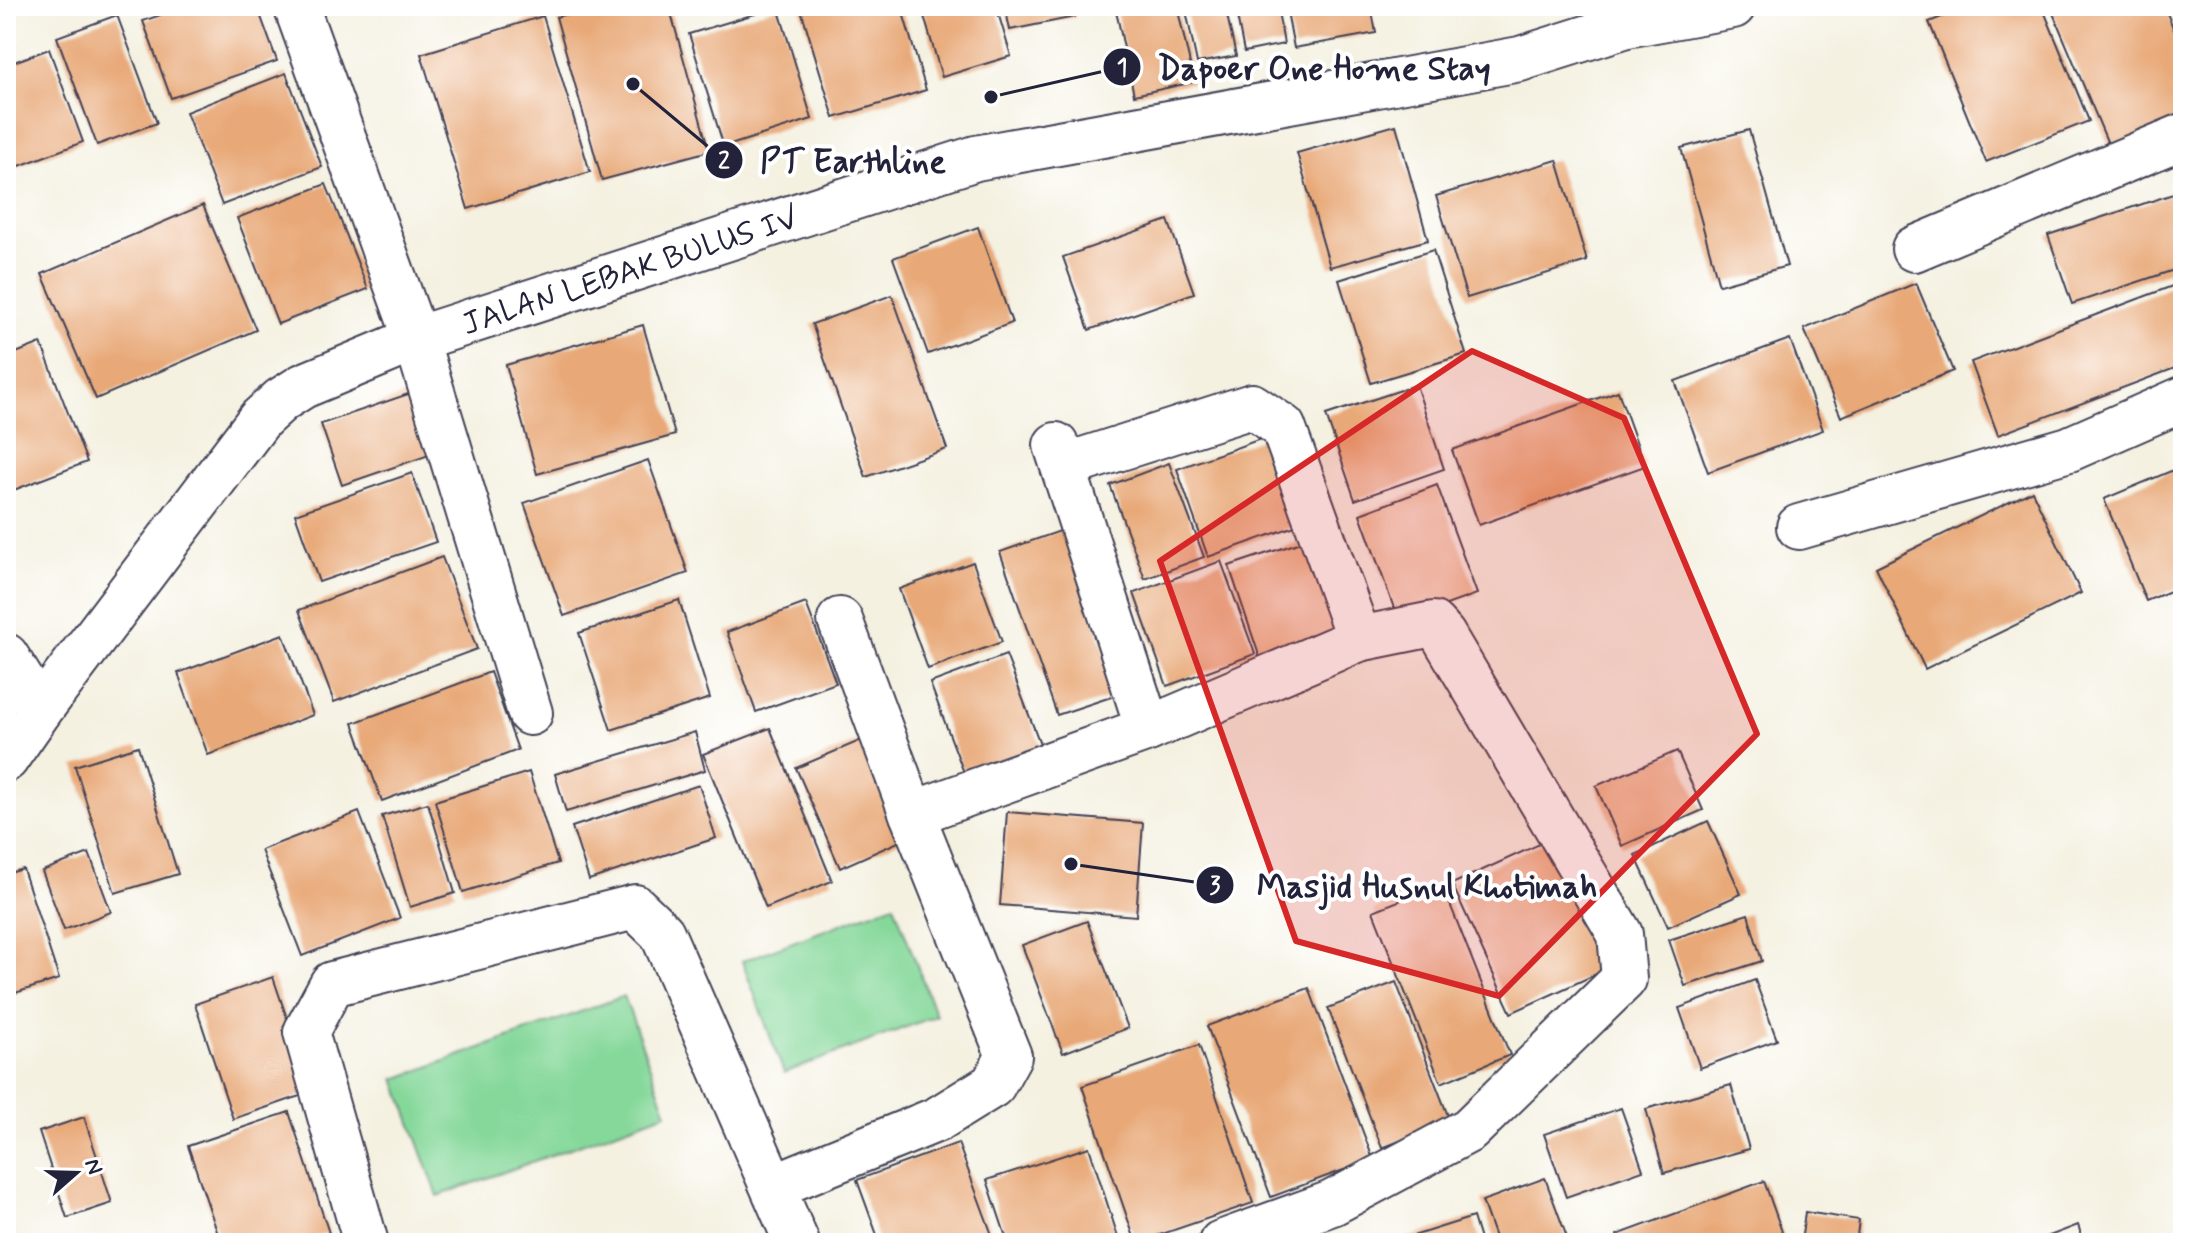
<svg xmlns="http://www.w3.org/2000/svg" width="2189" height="1249" viewBox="0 0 2189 1249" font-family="Mynerve,sans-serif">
<rect width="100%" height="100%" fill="#fff"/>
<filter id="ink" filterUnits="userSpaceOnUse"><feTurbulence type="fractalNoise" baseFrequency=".0125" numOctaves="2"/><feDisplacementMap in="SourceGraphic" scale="16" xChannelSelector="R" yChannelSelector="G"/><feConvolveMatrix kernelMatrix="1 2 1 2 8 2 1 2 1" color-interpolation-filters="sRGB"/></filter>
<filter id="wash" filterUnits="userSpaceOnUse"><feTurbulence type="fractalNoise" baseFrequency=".006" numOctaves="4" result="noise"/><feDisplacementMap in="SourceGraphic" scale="32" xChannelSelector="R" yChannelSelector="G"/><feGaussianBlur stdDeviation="1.8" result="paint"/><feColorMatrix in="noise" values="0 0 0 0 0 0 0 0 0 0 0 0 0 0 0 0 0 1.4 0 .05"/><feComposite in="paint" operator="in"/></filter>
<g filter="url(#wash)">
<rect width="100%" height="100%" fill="#f4f1e1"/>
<g fill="#85d89a" stroke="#547d6a" stroke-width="2">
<path d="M894,904L936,1016L784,1073L742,961Z"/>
<path d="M624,996L667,1113L438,1196L395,1079Z"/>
</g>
<g id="blocks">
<g fill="#e8a877">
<path d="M186,6H257L277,61L171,98L143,21Z"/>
<path d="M595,6H669L709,151L602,180L556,17Z"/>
<path d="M800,6H901L926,90L834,118Z"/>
<path d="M921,6H996L1011,56L942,77Z"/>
<path d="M1005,6H1073L1075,17L1010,30Z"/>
<path d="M1115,6H1177L1194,82L1134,95Z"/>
<path d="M1185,6H1225L1236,56L1197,63Z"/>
<path d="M1235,6H1277L1284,44L1244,52Z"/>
<path d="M1286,6H1371L1376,33L1294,48Z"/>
<path d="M1969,6H2042L2089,121L1986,162L1929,22Z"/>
<path d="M2050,6H2164L2183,51V129L2114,158Z"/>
<path d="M778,7L812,119L724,147L689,34Z"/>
<path d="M117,15L157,123L97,145L57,37Z"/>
<path d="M543,16L590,172L468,209L421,54Z"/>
<path d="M49,49L83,142L6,171V65Z"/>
<path d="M286,73L322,167L222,205L186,112Z"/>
<path d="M1396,125L1428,240L1330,267L1297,153Z"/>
<path d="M1749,130L1787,266L1719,285L1681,148Z"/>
<path d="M1557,160L1587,261L1467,298L1436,196Z"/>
<path d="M326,184L368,289L278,324L237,218Z"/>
<path d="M2176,193L2183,213V267L2072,304L2048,235Z"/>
<path d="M203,205L256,330L96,399L42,274Z"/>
<path d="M1168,220L1194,293L1089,330L1063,257Z"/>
<path d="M978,227L1012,323L928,354L893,258Z"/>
<path d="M1433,250L1466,354L1371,383L1339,280Z"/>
<path d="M2183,282V365L1998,435L1971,362Z"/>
<path d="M1916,283L1953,371L1841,417L1804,329Z"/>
<path d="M892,295L947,449L866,477L812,324Z"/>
<path d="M643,325L675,435L537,474L506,365Z"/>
<path d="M1790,339L1823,430L1708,472L1675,381Z"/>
<path d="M41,343L87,462L6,493V357Z"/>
<path d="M1416,385L1444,469L1355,500L1326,415Z"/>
<path d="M1618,391L1645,466L1479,525L1452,450Z"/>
<path d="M414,392L435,453L342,485L321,424Z"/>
<path d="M1280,432L1312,520L1208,557L1177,469Z"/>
<path d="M648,460L688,573L564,616L524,503Z"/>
<path d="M1169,463L1204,557L1145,579L1110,485Z"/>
<path d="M2183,466V586L2146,601L2104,499Z"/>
<path d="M412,473L436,542L319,582L295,514Z"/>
<path d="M1437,485L1477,594L1399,622L1360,514Z"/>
<path d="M2032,491L2081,593L1925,669L1876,567Z"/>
<path d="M1063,530L1120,694L1057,715L1000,552Z"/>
<path d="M1316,537L1348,632L1261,661L1229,566Z"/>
<path d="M442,557L477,649L334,702L299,610Z"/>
<path d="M1221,561L1255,654L1167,686L1134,593Z"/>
<path d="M973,562L1002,642L928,669L899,589Z"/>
<path d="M679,600L710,698L611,730L579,633Z"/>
<path d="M806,603L836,683L756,712L727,632Z"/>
<path d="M283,634L313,715L208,755L178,673Z"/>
<path d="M1006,655L1042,749L966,778L930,683Z"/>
<path d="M490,672L518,750L382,801L353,723Z"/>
<path d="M770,728L832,881L766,908L703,754Z"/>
<path d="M695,732L705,770L566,812L555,774Z"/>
<path d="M871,736L914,835L840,868L796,768Z"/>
<path d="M138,746L178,874L115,893L75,766Z"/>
<path d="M1677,751L1703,810L1622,846L1596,786Z"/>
<path d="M529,772L558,863L463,892L435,801Z"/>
<path d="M699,785L716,838L589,880L572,827Z"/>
<path d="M428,803L455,893L410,907L382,816Z"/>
<path d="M359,812L400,918L302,956L261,850Z"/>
<path d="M1007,812L1143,823L1136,916L1000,905Z"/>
<path d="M1708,821L1741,894L1668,927L1635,855Z"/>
<path d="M1555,837L1614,966L1511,1013L1452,884Z"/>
<path d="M89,853L111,912L64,930L42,871Z"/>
<path d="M23,869L59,979L6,996V874Z"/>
<path d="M1442,884L1510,1055L1441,1083L1373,911Z"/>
<path d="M1748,914L1762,961L1685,986L1669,940Z"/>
<path d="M1087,921L1128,1028L1063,1053L1022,945Z"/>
<path d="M273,977L312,1092L233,1119L195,1004Z"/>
<path d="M1755,980L1777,1040L1700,1068L1679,1008Z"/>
<path d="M1396,982L1450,1121L1382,1148L1328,1008Z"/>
<path d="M1309,988L1373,1159L1271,1197L1207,1026Z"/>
<path d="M1199,1045L1253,1203L1136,1243L1082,1086Z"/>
<path d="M1731,1085L1749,1149L1664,1173L1646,1109Z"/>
<path d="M1621,1108L1643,1170L1566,1197L1544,1134Z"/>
<path d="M289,1112L329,1233L298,1243H221L188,1146Z"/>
<path d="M84,1117L112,1203L67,1218L39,1132Z"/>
<path d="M958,1143L995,1243H880L857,1180Z"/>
<path d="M1089,1147L1120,1243H1008L987,1180Z"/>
<path d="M1545,1178L1569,1243H1497L1482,1201Z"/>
<path d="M1764,1181L1786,1243H1620L1617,1235Z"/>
<path d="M1805,1212L1859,1220L1856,1243H1801Z"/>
<path d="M1473,1217L1481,1243H1394V1242Z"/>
<path d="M2078,1225L2084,1243H2031Z"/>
</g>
</g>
</g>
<g filter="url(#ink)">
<use href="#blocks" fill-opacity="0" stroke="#424154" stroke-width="2"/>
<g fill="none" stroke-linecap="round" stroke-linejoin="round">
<defs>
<g id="street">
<path d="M296,6L416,339L530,713"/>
<path d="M1914,249L2183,136"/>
<path d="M1056,445L1148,729"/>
<path d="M1064,466L1252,406L1283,427L1359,639"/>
<path d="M1799,527L2069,449L2183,399"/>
<path d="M6,656L40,710"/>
<path d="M912,814L1148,729L1359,639L1433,624L1443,635L1620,934L1624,979L1469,1130L1332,1203L1221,1243"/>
<path d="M774,1186L938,1119L993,1085L1009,1056L912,814L840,620"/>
<path d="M366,1243L306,1032L332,984L635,907L662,933L797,1243"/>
</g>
<path id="secondary" d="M6,759L40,710L260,419L281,400L303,386L416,339L976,158L1520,59L1627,25L1733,6"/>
</defs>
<use href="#street" stroke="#424154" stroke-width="48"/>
<use href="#secondary" stroke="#424154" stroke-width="48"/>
<use href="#street" stroke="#fff" stroke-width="44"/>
<use href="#secondary" stroke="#fff" stroke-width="44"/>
</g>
</g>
<path fill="#d62828" fill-opacity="0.2" stroke="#d62828" stroke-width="6" stroke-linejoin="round" d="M1472,351L1624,418L1757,734L1499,996L1296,941L1160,561Z"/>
<g text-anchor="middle" stroke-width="8" stroke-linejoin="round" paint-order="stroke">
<g font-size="32" fill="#22223b" stroke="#fff">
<text transform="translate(630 270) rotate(-18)" y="11">JALAN LEBAK BULUS IV</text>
</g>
</g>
<path fill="none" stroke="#22223b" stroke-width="3" d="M991 97L1122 67M633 84L724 160M1071 864L1215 885"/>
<g fill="#22223b" stroke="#fff" stroke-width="3">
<circle cx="991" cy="97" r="8"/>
<circle cx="633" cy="84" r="8"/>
<circle cx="1071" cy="864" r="8"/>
<circle cx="1122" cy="67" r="20"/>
<circle cx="724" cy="160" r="20"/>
<circle cx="1215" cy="885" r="20"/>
</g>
<g font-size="24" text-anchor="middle" font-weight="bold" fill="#fff">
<text x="1122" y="75">1</text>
<text x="724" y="168">2</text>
<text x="1215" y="893">3</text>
</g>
<g font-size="34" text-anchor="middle" font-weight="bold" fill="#22223b" stroke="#fff" stroke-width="8" stroke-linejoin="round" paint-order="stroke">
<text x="1324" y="79">Dapoer One Home Stay</text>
<text x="853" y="172">PT Earthline</text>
<text x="1427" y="897">Masjid Husnul Khotimah</text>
</g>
<rect width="2189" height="1249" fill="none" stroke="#fff" stroke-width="32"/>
<g transform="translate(76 1173) rotate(70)" stroke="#ffffff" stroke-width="6" paint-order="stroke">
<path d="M0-6L14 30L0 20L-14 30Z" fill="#22223b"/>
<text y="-12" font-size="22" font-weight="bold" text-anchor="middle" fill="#22223b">N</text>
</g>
</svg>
